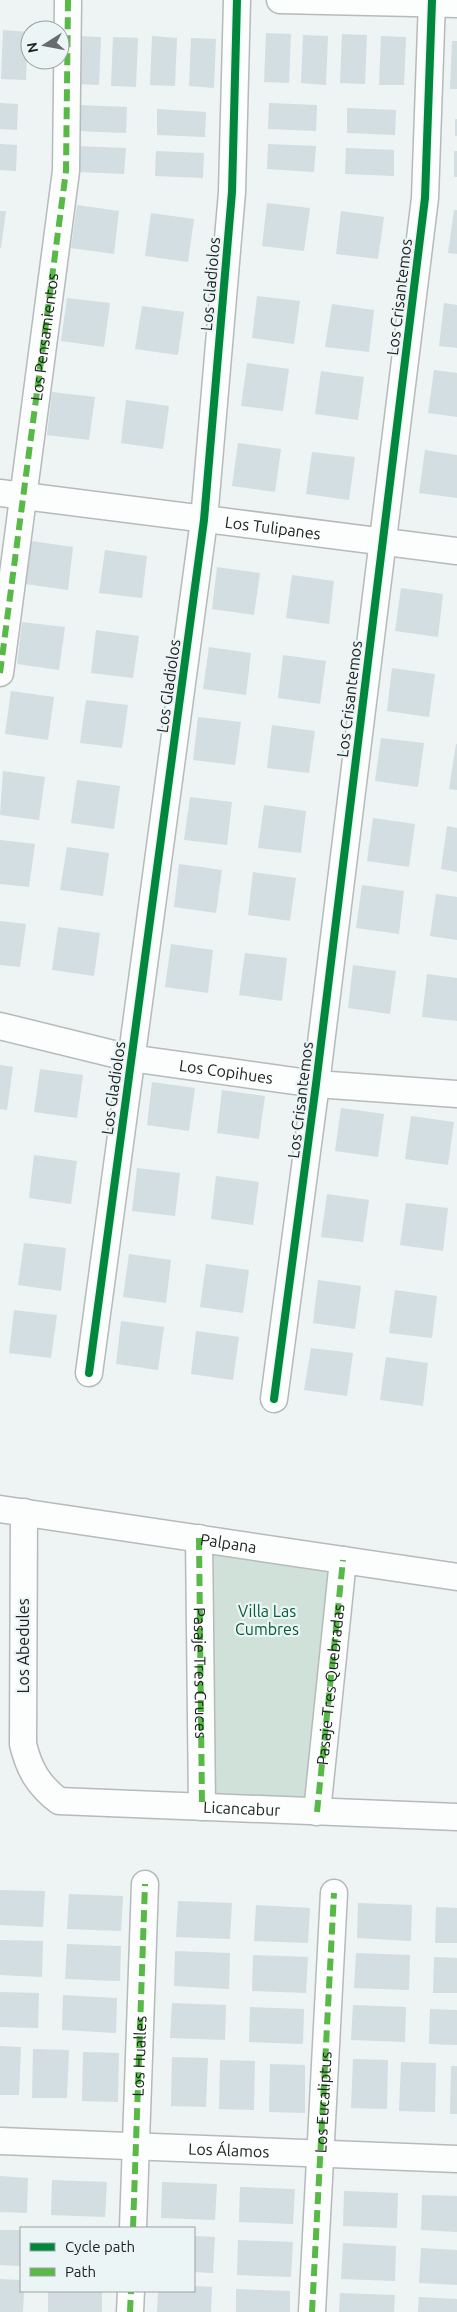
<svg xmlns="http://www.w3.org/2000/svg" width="457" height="2312" viewBox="0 0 457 2312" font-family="Ubuntu,sans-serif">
<rect width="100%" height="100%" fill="#eef3f3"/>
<path fill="#cfe1d8" d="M210,1552L328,1570L306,1800L214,1795Z"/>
<g fill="#d2dee2">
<path d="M3,30L28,32L26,80L1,79Z"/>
<path d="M266,33L291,34L289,83L264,82Z"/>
<path d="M342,34L367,35L365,84L340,83Z"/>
<path d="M303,35L328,36L326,85L301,83Z"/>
<path d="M76,36L101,37L99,85L74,84Z"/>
<path d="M152,36L177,38L175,86L150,85Z"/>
<path d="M381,36L406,37L404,85H379Z"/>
<path d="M113,37L138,38L136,87L111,86Z"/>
<path d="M191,38L216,39L214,88L189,86Z"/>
<path d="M452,41H457V89H450Z"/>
<path d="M0,103L18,104L17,130L0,129Z"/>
<path d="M269,103L317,105L316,131L268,129Z"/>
<path d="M79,105L127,107L126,133L78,131Z"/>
<path d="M347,108L396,110L395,135L347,133Z"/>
<path d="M157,109L206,112L205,137L157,135Z"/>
<rect x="455" y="119" width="2" height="17"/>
<path d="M0,144L17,145L16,171L0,170Z"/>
<path d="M268,144L316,146L314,172L267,169Z"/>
<path d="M78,146L126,148L124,174L77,172Z"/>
<path d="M346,148L394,150V176L345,174Z"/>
<path d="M156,151L204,153L203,178L155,176Z"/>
<rect x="454" y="151" width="3" height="26"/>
<path d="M267,203L310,208L304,251L262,246Z"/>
<path d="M77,205L119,211L114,254L71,248Z"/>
<path d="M454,210H457V254L448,253Z"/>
<path d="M0,211H6L1,248H0Z"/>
<path d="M341,211L384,217L378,259L336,254Z"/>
<path d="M151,213L194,219L188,262L145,256Z"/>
<path d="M257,296L300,301L294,344L252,338Z"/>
<path d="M67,298L110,303L104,347L61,341Z"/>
<path d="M444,303L457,305V348L439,346Z"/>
<path d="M332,304L374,310L369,352L325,347Z"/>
<path d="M142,306L184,312L178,355L135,349Z"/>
<path d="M247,363L289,369L283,411L241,406Z"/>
<path d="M434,370L457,373V417L428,413Z"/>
<path d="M321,371L364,377L358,420L315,414Z"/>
<path d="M52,392L95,397L89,440L47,435Z"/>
<path d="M126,400L169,406L163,449L121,443Z"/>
<path d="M238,443L281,449L275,492L232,486Z"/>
<path d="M425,450L457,455V498L419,493Z"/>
<path d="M312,452L355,457L349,500L306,494Z"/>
<path d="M31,541L73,547L68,590L25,584Z"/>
<path d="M105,550L147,556L142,598L99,593Z"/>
<path d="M217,567L260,573L254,615L212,609Z"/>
<path d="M292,575L334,581L329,624L286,618Z"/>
<path d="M401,588L443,594L438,637L395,631Z"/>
<path d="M22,622L65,627L59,670L17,664Z"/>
<path d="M96,630L139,636L133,678L91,673Z"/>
<path d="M209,647L251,653L246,695L203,689Z"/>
<path d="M283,655L326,661L320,704L278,698Z"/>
<path d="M392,668L435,674L429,717L387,711Z"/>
<path d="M11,691L54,697L48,740L5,734Z"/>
<path d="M86,700L128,705L122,748L80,743Z"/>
<path d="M198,717L241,722L235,765L193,760Z"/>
<path d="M272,725L315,731L309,773L267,768Z"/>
<path d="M381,738L424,743L418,787L375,781Z"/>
<path d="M456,744H457V790L449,789Z"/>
<path d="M3,771L45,777L39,820L0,815Z"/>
<path d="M77,780L120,786L114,829L71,823Z"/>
<path d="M190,797L232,802L227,845L184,840Z"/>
<path d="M264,805L306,811L301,853L258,848Z"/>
<path d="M373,818L415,824L409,867L367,861Z"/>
<path d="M447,826L457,828V872L441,869Z"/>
<path d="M0,840L35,844L29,887L0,884Z"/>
<path d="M67,847L109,853L103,896L60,890Z"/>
<path d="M179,864L222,870L216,913L174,907Z"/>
<path d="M253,872L296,878L290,921L248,915Z"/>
<path d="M362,885L404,891L399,934L356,928Z"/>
<path d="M436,894L457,897V940L430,936Z"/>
<path d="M0,921L26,924L20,967L0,965Z"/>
<path d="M58,927L100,933L94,976L52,970Z"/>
<path d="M171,944L213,950L208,993L165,987Z"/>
<path d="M245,953L287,958L282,1001L239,995Z"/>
<path d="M353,965L396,971L390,1014L348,1008Z"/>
<path d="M427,974L457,978V1021L422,1017Z"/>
<path d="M0,1065L13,1067L7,1110L0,1109Z"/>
<path d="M40,1069L83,1075L77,1118L34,1112Z"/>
<path d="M152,1082L195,1088L189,1131L147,1125Z"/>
<path d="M222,1090L265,1096L259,1139L217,1133Z"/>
<path d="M341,1108L384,1114L378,1157L335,1151Z"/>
<path d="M411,1116L454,1122L448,1165L405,1159Z"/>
<path d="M34,1155L77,1161L71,1204L29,1198Z"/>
<path d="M137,1168L180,1173L175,1216L132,1211Z"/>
<path d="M216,1176L259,1182L253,1225L211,1219Z"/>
<path d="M327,1194L369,1200L363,1242L321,1237Z"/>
<path d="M406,1203L448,1208L443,1251L400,1245Z"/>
<path d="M24,1243L66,1248L61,1291L18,1285Z"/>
<path d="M129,1254L171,1260L166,1303L123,1297Z"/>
<path d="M206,1264L249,1270L243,1313L200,1307Z"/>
<path d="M318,1280L361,1286L355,1329L313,1323Z"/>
<path d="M395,1290L437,1296L432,1338L389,1333Z"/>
<path d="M14,1310L57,1315L51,1358L9,1353Z"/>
<path d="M121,1321L164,1327L158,1370L116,1364Z"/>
<path d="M196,1331L239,1337L233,1380L191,1374Z"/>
<path d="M311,1348L353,1353L347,1396L304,1390Z"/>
<path d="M386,1357L428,1363L423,1406L380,1400Z"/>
<path d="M0,1890L45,1891L43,1927L0,1925Z"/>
<path d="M69,1894L123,1896L121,1931L67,1929Z"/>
<path d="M178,1901L232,1903L230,1939L176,1937Z"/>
<path d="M358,1903L412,1905L411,1941L357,1938Z"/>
<path d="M256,1905L310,1908L308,1943L254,1941Z"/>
<path d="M436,1907L457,1908V1943H435Z"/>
<path d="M0,1940L43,1941L42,1977L0,1975Z"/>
<path d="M67,1944L121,1946L120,1981L65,1979Z"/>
<path d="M175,1951L230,1953L229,1989L174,1986Z"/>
<path d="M356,1953L410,1955L409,1990L354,1988Z"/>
<path d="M253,1955L308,1957L306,1993L252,1991Z"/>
<path d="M434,1957L457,1958V1993H433Z"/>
<path d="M0,1992L39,1993L38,2028L0,2027Z"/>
<path d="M63,1995L117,1998L116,2033L62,2030Z"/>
<path d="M172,2003L226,2005L225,2040L170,2038Z"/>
<path d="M353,2005L406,2007L405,2042L351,2040Z"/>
<path d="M250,2007L304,2009L303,2044L249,2042Z"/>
<path d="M430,2009L457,2010V2045L429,2044Z"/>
<path d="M0,2046L21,2047L19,2095H0Z"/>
<path d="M33,2049L69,2050L67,2098H32Z"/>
<path d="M83,2052L119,2053L118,2102L82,2101Z"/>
<path d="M172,2057L208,2058L206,2107L171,2106Z"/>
<path d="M353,2059L388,2060L387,2109L351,2108Z"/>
<path d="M220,2060L255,2061L254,2110L219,2109Z"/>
<path d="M401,2062L436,2063L435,2112L399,2111Z"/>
<path d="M270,2064L305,2065V2113L269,2112Z"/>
<path d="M451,2066H457V2114H450Z"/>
<path d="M0,2176L28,2178L27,2213L0,2212Z"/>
<path d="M52,2180L107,2182L105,2217L51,2215Z"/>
<path d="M162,2182L217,2184L215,2220L161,2218Z"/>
<path d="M240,2187L295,2189L293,2224L239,2222Z"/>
<path d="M344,2191L398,2193L397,2228L343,2226Z"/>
<path d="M422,2195L457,2196V2232L421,2230Z"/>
<path d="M0,2230H21V2266L0,2265Z"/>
<path d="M194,2236L215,2237L213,2273L194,2272Z"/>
<path d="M238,2240L293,2242L291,2277L237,2275Z"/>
<path d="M343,2243L396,2246L395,2281L341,2279Z"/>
<path d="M421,2248L457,2250V2285L419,2283Z"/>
<path d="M0,2279L21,2280V2291H24L23,2312H0Z"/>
<path d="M194,2286L212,2287L211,2312H157L158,2291H194Z"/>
<path d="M236,2289L290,2291V2312H236Z"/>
<rect x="48" y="2291" width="54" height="21"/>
<path d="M340,2293L395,2295L394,2312H339Z"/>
<path d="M419,2297L457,2299V2312H418Z"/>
</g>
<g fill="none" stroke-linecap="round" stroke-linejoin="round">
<defs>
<g id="minor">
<path d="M280,0L457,4"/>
<path id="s1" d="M0,493L457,551"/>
<path id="s2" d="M0,673L66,171L68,0"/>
<path id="s3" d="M0,1026L130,1058L316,1084L457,1094"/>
<path d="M89,1373L204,520L232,192L237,0"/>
<path d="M274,1399L316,1084L425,198L432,0"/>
<path id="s4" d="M0,1509L457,1577"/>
<path id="s5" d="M24,1512L23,1744C29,1769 38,1785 59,1801L457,1817"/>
<path d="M199,1538L202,1807"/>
<path id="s6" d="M317,1812L343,1560"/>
<path id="s7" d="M0,2141L457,2159"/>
<path d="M133,2228L145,1884"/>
<path d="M130,2312L131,2291"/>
<path id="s8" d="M312,2312L334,1893"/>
</g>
</defs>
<use href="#minor" stroke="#b6baba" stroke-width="29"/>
<use href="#minor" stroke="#fcfdfd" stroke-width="26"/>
<g stroke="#58b947" stroke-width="6" stroke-dasharray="12 6" stroke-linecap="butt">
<path d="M0,673L66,171L68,0"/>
<path id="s9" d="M199,1538L202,1807"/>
<path d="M317,1812L343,1560"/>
<path id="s10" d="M133,2228L145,1884"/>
<path d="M130,2312L131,2291"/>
<path d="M312,2312L334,1893"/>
</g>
<defs>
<g id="cycleway">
<path d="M89,1373L204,520L232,192L237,0"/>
<path d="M274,1399L316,1084L425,198L432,0"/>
</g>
</defs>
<use href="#cycleway" stroke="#ecf5f5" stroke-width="11"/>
<use href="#cycleway" stroke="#00873e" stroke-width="8"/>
</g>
<g text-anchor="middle" stroke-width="4.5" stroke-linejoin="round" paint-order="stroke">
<g font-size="16" fill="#202323" stroke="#ecf5f5">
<text transform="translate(210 284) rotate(-85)" y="6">Los Gladiolos</text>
<text transform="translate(399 297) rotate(-83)" y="6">Los Crisantemos</text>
<text dy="6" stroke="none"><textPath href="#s2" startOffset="339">Los Pensamientos</textPath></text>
<text dy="6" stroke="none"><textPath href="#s1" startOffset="275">Los Tulipanes</textPath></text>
<text transform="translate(168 686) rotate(-82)" y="6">Los Gladiolos</text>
<text transform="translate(349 699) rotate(-83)" y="6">Los Crisantemos</text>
<text dy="6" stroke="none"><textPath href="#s3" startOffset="231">Los Copihues</textPath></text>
<text transform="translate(113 1088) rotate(-82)" y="6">Los Gladiolos</text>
<text transform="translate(300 1100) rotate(-83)" y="6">Los Crisantemos</text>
<text dy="6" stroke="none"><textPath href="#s4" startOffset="231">Palpana</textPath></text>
<text transform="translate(23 1646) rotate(-90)" y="6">Los Abedules</text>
<text dy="6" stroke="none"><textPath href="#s9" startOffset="135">Pasaje Tres Cruces</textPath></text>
<text dy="6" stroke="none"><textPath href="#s6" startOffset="128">Pasaje Tres Quebradas</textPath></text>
<text dy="6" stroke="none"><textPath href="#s5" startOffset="484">Licancabur</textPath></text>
<text dy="6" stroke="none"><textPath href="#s10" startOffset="172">Los Hualles</textPath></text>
<text dy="6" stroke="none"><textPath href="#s8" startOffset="210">Los Eucaliptus</textPath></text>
<text dy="6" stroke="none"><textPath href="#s7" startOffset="229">Los Álamos</textPath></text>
</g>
<g font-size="16" fill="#045c3a" stroke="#ecf5f5">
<text x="267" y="1617">Villa Las<tspan x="267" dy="18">Cumbres</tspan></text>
</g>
</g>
<rect x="20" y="2227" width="175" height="65" fill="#ecf5f5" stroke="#9aa1a1"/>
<rect x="30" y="2243" width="25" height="8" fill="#00873e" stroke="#9aa1a1"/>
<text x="65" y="2252" font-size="15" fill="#202323">Cycle path</text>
<rect x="30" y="2268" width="25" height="8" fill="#58b947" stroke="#9aa1a1"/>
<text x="65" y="2277" font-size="15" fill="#202323">Path</text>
<g transform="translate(45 45) rotate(259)"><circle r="24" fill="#ecf5f5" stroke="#9aa1a1"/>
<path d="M0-4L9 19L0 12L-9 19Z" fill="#686c6c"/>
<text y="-8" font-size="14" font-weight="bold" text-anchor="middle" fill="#202323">N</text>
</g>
</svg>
